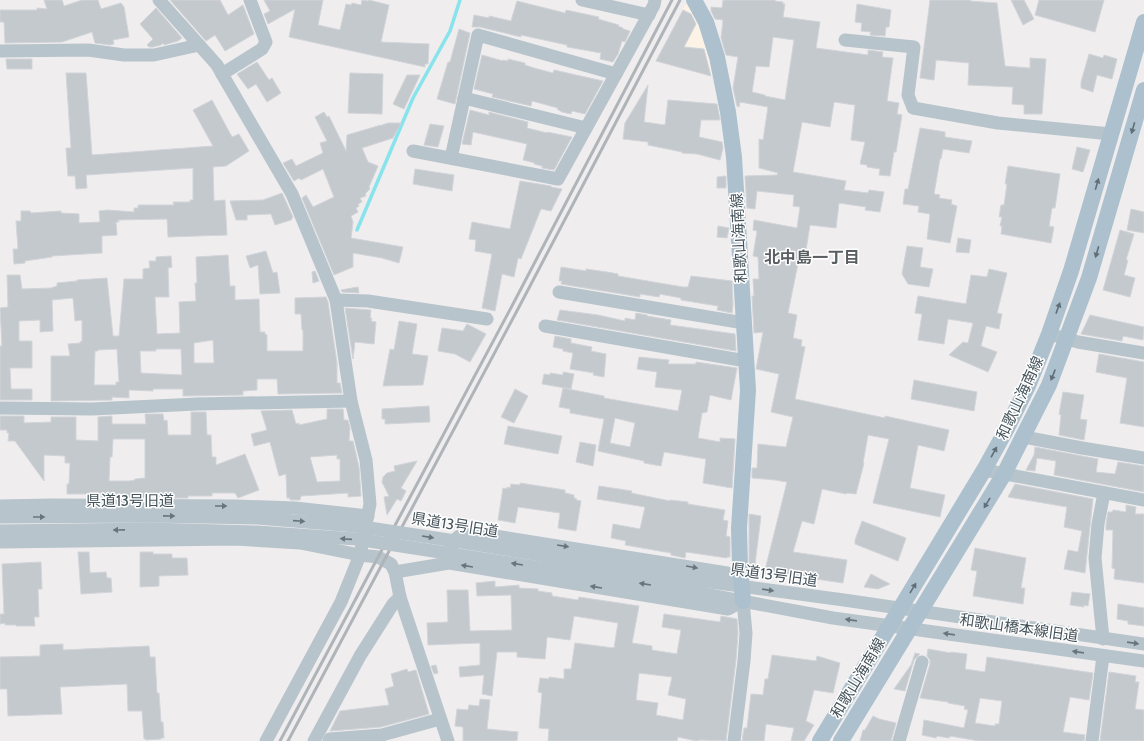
<svg xmlns="http://www.w3.org/2000/svg" width="1144" height="741" viewBox="0 0 1144 741" font-family="Cabin,'Noto Sans JP',sans-serif">
<rect width="100%" height="100%" fill="#f0edee"/>
<path fill="#fcf3e6" d="M689,3L701,25L715,77L656,61L685,5Z"/>
<g fill="none" stroke-linecap="round" stroke-linejoin="round">
<path stroke="#87e3ec" stroke-width="3.5" d="M357,230L413,98L450,31L460,0"/>
</g>
<g fill="#c4c9cd" stroke="#d1d4d9" fill-rule="evenodd">
<path d="M44,0H62L64,6L82,0H98L101,9L121,3L124,7L129,37L113,40L114,44L110,45L95,43L92,32L62,42L5,43L4,22H0V10H37V8L47,9Z"/>
<path d="M170,0H220L228,15L243,5L254,34L225,51L215,35L206,41Z"/>
<path d="M264,0H323L318,25L340,30L346,4L351,5L352,3L361,5L362,0L368,1L369,0L389,5L381,42L429,44L428,64H425V67L289,37L295,9L268,24L264,14L270,11Z"/>
<path d="M723,0H775V1L783,2V4H785L783,17L820,22L816,48L868,55V50L883,52L882,57L893,58L887,101L899,103L897,114L902,115L896,152H894L890,176L879,175L880,169L867,167V165L860,164L865,142L851,140L855,105L834,102L830,127L802,122L793,172L846,181L844,190L868,193L869,190L884,192L880,212L865,210L866,207L839,203L836,228L810,225L806,250L801,249L788,313L797,315L793,338L802,340L801,346L805,347L795,399L885,418V416L949,430L944,451L918,445L910,488L945,495L940,517L873,503L889,439L868,435L863,463H864L856,494L847,493L846,494L822,489L814,524L802,521L793,552L847,560L843,583L781,574L779,577L773,575L764,574L787,482L775,480L752,478V468H757L758,444L786,447L793,417L771,412L779,374L756,369L763,332L754,333L752,296H754L753,279H759L758,257L753,256L757,231L753,230L754,220L797,228L800,207L793,206L794,195L757,191L755,209L747,208L745,176L777,175L778,173L759,168V139L763,140L768,107L740,102L739,107L737,106L733,88L738,57L726,55L721,38L723,20L715,19L711,11V7L722,8ZM773,37L794,40L785,100L765,96V95L752,92L756,66L769,67Z"/>
<path d="M930,0H971L970,1L997,3L1005,66L1030,68V58L1046,59L1042,114H1024V105L1012,104L1013,87L968,85L969,63L936,60L934,80L920,78Z"/>
<path d="M1011,0H1024L1034,19L1023,25Z"/>
<path d="M1039,0H1104L1095,32L1035,15Z"/>
<path d="M517,1L565,13L566,10L599,17L598,19L619,25L618,26L623,28V29L630,31L625,42L622,41L618,54L613,62L600,59L601,53L567,47V45L521,35V37L480,27H472L474,15L489,18V16L511,21Z"/>
<path d="M857,4L891,10L889,27H886L885,36L870,35L871,32L861,31L862,23L855,22Z"/>
<path d="M156,8L182,38L178,41L164,45L163,43L161,45L153,47H149L147,45L153,39L140,24Z"/>
<path d="M683,10L691,14L696,24L684,47L704,49L711,76L656,61Z"/>
<path d="M459,29L470,33L455,104L437,99L448,62H450Z"/>
<path d="M1089,54L1103,58L1104,55L1117,59L1112,79L1097,75L1093,92L1081,88V82Z"/>
<path d="M482,55L503,61V60L508,61V59L525,63V65L534,68L553,73L554,70L603,81L585,114L572,111L571,114L562,112L557,109L558,108L532,101L531,106L492,97L493,94L474,89Z"/>
<path d="M6,59H32V69H7Z"/>
<path d="M257,62L269,80L272,78L281,93L267,102L256,84L248,89L237,74Z"/>
<path d="M66,73H86L92,155L213,146L193,110L212,100L232,137L239,134L249,151L226,166L213,167L214,201L225,200L227,235L168,237L167,219L118,220L119,222H116L117,235L102,236V253L52,256V257L25,261V263L14,264L13,249H18L16,221H21V211H30L31,213L61,211V213L79,214V223L100,222L99,211L108,210L134,212V208H138V205H174L173,202H190V200H193V168L86,175L87,188L76,189L75,176H68L66,148H71Z"/>
<path d="M350,73L383,74L382,114L348,113Z"/>
<path d="M407,75H420L404,109L393,104Z"/>
<path d="M648,85L644,122L665,125L668,100L717,104L720,120H701L699,137L722,142L723,148L720,160L697,154L682,153V152L648,145V142L623,139L625,123Z"/>
<path d="M470,110L489,115V112L528,122L527,128L547,133V132L572,137L554,170L542,168V166L534,164L535,163L523,160L527,144L473,132L471,145L462,144Z"/>
<path d="M324,112L327,117L329,116L346,151L347,135L381,125V126L382,125L388,123H401L393,138L362,148L368,162L378,166L369,187L370,189L365,194L366,196L360,198L362,202L358,204L359,206L356,208L358,212L351,216L353,222L351,238L403,247L399,263L382,258L353,253V267L334,275L302,198L306,195L313,207L334,197L323,169L301,180L299,178L294,181L283,163L292,159L296,166L323,153L320,143L327,141L315,117Z"/>
<path d="M430,124L444,126L438,147L424,145Z"/>
<path d="M920,128L945,132V137L972,141L969,153L943,149L941,159H940L934,194L940,195L939,198L952,200L951,204L957,206L950,243L927,239L930,214L918,212L919,206L903,204L905,189H908Z"/>
<path d="M1077,147L1090,150L1083,172L1072,169Z"/>
<path d="M1008,166L1060,174L1055,208H1052L1049,226L1054,227L1051,243L1001,234L1002,226H1000L1002,217H999L1001,205H1004L1007,184H1005Z"/>
<path d="M415,169L454,175L452,191L413,184Z"/>
<path d="M726,176V188H717V177Z"/>
<path d="M520,181L551,186V187L562,189L551,211L541,209L521,259L518,258L514,277L502,274L495,311L482,308L492,254L475,251L476,240L469,239L472,222L510,229Z"/>
<path d="M282,193L293,217L291,220L275,225L271,214L247,215V220H236L230,201L263,200Z"/>
<path d="M1131,209L1144,212V233L1127,230Z"/>
<path d="M718,226L729,228L727,238L717,237Z"/>
<path d="M1120,230L1134,234L1126,260H1128L1124,275L1135,278L1130,297L1103,290Z"/>
<path d="M958,238L971,240L969,253L956,252Z"/>
<path d="M907,246L923,248L920,267L933,269L929,287L908,284L902,274Z"/>
<path d="M266,251L273,273L277,272L280,293L260,294L258,265L250,268L246,256Z"/>
<path d="M228,255L230,286H235V300L259,299L260,332H265V334L267,335V351H303V330H302L301,314H295V298L326,297L328,302L337,363V383H340L342,393L278,394L277,379H257V390L243,391V395L183,396V389H153V391L129,390V398L112,397V400L51,401V356H70L68,344L80,343V342L82,341V320L75,321L73,298L52,300L53,331L40,332V320L19,321V341H32V368H10L11,389H32V400H0V346H2L0,308L8,307L7,275H20L22,289L51,288L57,286V283L77,281V280L107,278L113,336H119L124,279H143V269L150,268L149,261H156V257L171,256L172,267L168,268L169,297H155L157,334L180,333L179,302L196,301L195,283H197L196,257ZM213,340L214,363H194V343ZM117,349L119,382H116V385H94L95,351H98V350ZM156,349H181L182,375L141,373L140,351H156Z"/>
<path d="M561,267L586,271V269L607,272L618,274V276L683,287H688L691,276L732,281L733,305L732,313L717,310L718,306L681,300V298L660,294L659,297L640,294V297L561,284L562,281H559Z"/>
<path d="M989,269L1007,273L997,313L1002,314L999,329L986,326L981,346L997,352L988,372L949,355L963,342L968,343L973,323L948,319L944,344L918,340L922,314L915,313L918,296L966,304L971,275L987,277Z"/>
<path d="M315,271L319,281L313,283L312,272Z"/>
<path d="M358,287L359,293L342,292L341,290Z"/>
<path d="M345,308L371,310L370,318H372L371,321L376,322L374,344L355,342L353,359Z"/>
<path d="M560,310L598,315L625,321V318L635,320L636,313L647,315V316L671,320L670,325L735,334L736,351L557,320Z"/>
<path d="M1090,315L1144,327L1143,340L1123,336L1122,341L1081,334Z"/>
<path d="M399,321L417,324L412,354L428,356L423,385L383,386L390,349L394,350Z"/>
<path d="M467,324L486,334L470,362L455,354L438,351L442,328L463,331Z"/>
<path d="M555,336L571,339V343L592,347L591,351L606,354L604,377L593,375L594,373L570,369L573,353L563,351V349L553,347Z"/>
<path d="M1099,354L1144,362V427L1120,423L1127,378L1096,372Z"/>
<path d="M639,357L669,360L668,364H696V362L737,368L731,400L710,395L707,412L702,413L698,438L720,442V438L735,439L732,488L703,483L706,459L664,452L661,466L644,463V461L598,451L604,419L570,413V409L559,407L563,388L604,396V398L678,411L682,390L655,387L657,372L637,369ZM615,418L635,423L630,447L610,443Z"/>
<path d="M563,372L574,374L571,389L542,384L544,374L550,375V373L563,375Z"/>
<path d="M914,380L977,392L974,411L911,399Z"/>
<path d="M515,389L528,396L514,423L501,417Z"/>
<path d="M1063,392L1084,395L1080,419L1087,420L1084,440L1059,435L1061,415L1059,414Z"/>
<path d="M429,406L430,422L385,424V419H382V409Z"/>
<path d="M327,409H343L344,420H348L350,428L349,441H353L359,467L361,496L348,497V493L301,496L300,500H290V498H287L286,474L279,476L270,442L254,446L251,434L267,430L261,411L292,410L296,424L299,423V425L327,419ZM337,455V459H340V481L317,482L310,457Z"/>
<path d="M191,412H206L207,435H211L212,457H216V465L245,454L259,490L238,498L235,493H212V496H188V498H174V496H146L144,498L101,497V494H67V484H69L70,463H65V456L44,455V481L15,441H8L9,433H7V430H0V416H24V423L51,422V417H76V440L98,441V417L112,416V424H146L145,414H163L164,421L167,420L168,435H191ZM113,439H145V478L135,479V480L129,481H109L110,457H112Z"/>
<path d="M508,426L562,436L558,454L504,444Z"/>
<path d="M580,442L596,445L593,466L576,462Z"/>
<path d="M1035,447L1098,459L1096,472L1115,474L1118,462L1144,466V492L1054,475L1056,461L1037,458L1035,471L1026,470L1034,455Z"/>
<path d="M417,461L401,488L406,491L401,501L397,499L387,515L384,497L389,496L382,482L383,477L387,473L395,471L394,466Z"/>
<path d="M520,483L565,490V493L574,495V498L577,499L576,500L581,501L576,531L558,528L560,513L518,507L515,523L498,520L503,488L507,489V487L510,488L511,484L520,485Z"/>
<path d="M1015,484L1093,499L1085,573L1064,569L1068,550L1078,552L1082,531L1064,527L1067,507L1008,497Z"/>
<path d="M599,486L632,491L631,493L670,501V500L688,502V504L725,510L723,520L728,521L726,536L730,537V557H727V558L686,552L685,558L671,555V553L625,545L626,541L611,538L613,524L640,529L645,507L597,499Z"/>
<path d="M1126,505L1136,507L1135,514H1144V583L1114,579L1115,569L1112,568L1113,530H1106V525L1108,512H1112L1113,510L1126,512Z"/>
<path d="M749,514L761,516L753,580L751,579L749,566Z"/>
<path d="M862,521L906,538L898,561L855,544V540Z"/>
<path d="M975,548L1026,558L1021,588H1025L1023,604L973,596L977,571L971,570Z"/>
<path d="M78,552H89L90,573L106,572L107,578H111L112,592L81,594Z"/>
<path d="M140,552H153V554H172V558H187L188,575L159,576V586L140,587Z"/>
<path d="M41,562L42,589H38L39,617H34L35,626H16V625H5V623L0,624V614H4L2,564Z"/>
<path d="M871,574L890,584L878,589L864,587Z"/>
<path d="M495,581V587L519,585V588L538,589V591L552,593V596L578,600L579,597L639,606L632,643L652,646V650L677,654L681,630L662,627L664,614L720,622L721,616L737,619L738,633L736,660L726,741L699,740V741H696L678,737L677,741H548L549,729L539,728L542,693L538,692L540,678L549,679V677L564,679V669H571L575,643L614,648L618,623L574,616L570,640L547,637L545,659L517,657V652H497L492,696L482,694L484,675L460,677L459,667L480,665V643L428,645L427,623L448,622L447,590H468L470,631L512,630L511,595L477,596L476,583ZM639,673L672,677L668,695L686,699L683,720L656,715L658,703L636,700Z"/>
<path d="M1072,592L1090,594L1088,606L1084,605V607L1070,605Z"/>
<path d="M1118,604L1144,608V626L1128,624V621L1117,619Z"/>
<path d="M63,644V650L149,646L150,657H155L157,693H159L161,722H163L164,738H161V739L146,740V739H144L142,711H128L127,684L60,687L62,714L8,716L7,689H0V657L40,656V645Z"/>
<path d="M928,649L951,653V652L967,654L965,669L985,672L987,657L1093,673L1089,700L1070,697L1063,732L1085,735L1084,741H979L950,736L949,738L937,736L936,738L922,735L924,720L964,728L968,710L964,709L965,706L948,703V702L920,698L930,664V660L927,656ZM980,698L1002,701L999,724H995V726L975,723Z"/>
<path d="M915,653L920,654L914,660L905,691L894,689L911,665Z"/>
<path d="M772,655L816,661L817,656L840,663L833,693L814,690L806,721L814,725L804,741H791L794,728L766,724L764,741H742L744,728H747L751,694L763,695L765,679H768Z"/>
<path d="M436,665L438,673L434,674L431,666Z"/>
<path d="M407,669L408,672L416,670L429,714L381,727L330,731L340,711L389,705L385,689L394,686L391,674Z"/>
<path d="M1109,672L1136,676L1135,682H1139L1135,709L1144,710V741H1100Z"/>
<path d="M480,699L490,700L487,729L518,732L517,741H463V727L455,726L457,709L468,710L469,705L479,706Z"/>
<path d="M873,716L879,719L896,723L891,741H860L863,730H865Z"/>
</g>
<g fill="none" stroke-linecap="round" stroke-linejoin="round">
<g stroke="#b8c4cb" stroke-width="13">
<path d="M159,0L217,65L222,74L292,194L336,300L351,401L366,460L370,504L360,555L378,557L391,564L395,572L400,597L448,741"/>
<path d="M582,0L649,15"/>
<path d="M845,40L914,47L908,95L913,108L998,123L1111,134"/>
<path d="M0,51L88,50L124,55H154L199,45"/>
<path d="M222,74L262,49L266,42L250,0"/>
<path d="M464,98L586,128"/>
<path d="M413,151L558,179L654,5L655,0"/>
<path d="M451,158L478,35L616,74"/>
<path d="M559,292L744,323"/>
<path d="M336,300L368,301L487,319"/>
<path d="M545,326L746,361"/>
<path d="M1049,334L1078,342L1144,353"/>
<path d="M0,408L92,409L197,404L351,401"/>
<path d="M1024,437L1082,448L1144,458"/>
<path d="M984,470L1144,500"/>
<path d="M0,506L51,505L237,506L295,508L368,516"/>
<path d="M0,542L235,539L300,543L360,555L341,602L266,741"/>
<path d="M451,550C454,537 459,535 470,532L727,573L741,586"/>
<path d="M395,572L449,563L728,609L743,601L746,633L744,661L734,741"/>
<path d="M688,579L844,600L1144,644"/>
<path d="M683,590L833,618L1144,661"/>
<path d="M1103,639L1095,558L1098,524L1104,493"/>
<path d="M314,741L360,656L393,604L400,597"/>
<path d="M329,741L330,739L382,735L440,719"/>
<path d="M899,741L922,662"/>
<path d="M1092,741L1103,656"/>
</g>
<g stroke="#acc1cd" stroke-width="16">
<path d="M694,0L706,22L717,57L728,112L734,157L748,390L739,528L740,567L743,601"/>
<path d="M820,741L984,470L1005,432L1028,386L1049,334L1071,271L1144,22"/>
<path d="M841,741L1004,474L1049,385L1089,278L1144,90"/>
</g>
<g stroke="#afb4b8" stroke-width="3">
<path d="M280,741L513,304L672,0"/>
<path d="M288,741L519,307L680,0"/>
</g>
<g stroke="#b8c4cb" stroke-width="13">
<path d="M0,517L150,516L257,518L356,526L455,541L688,579"/>
<path d="M0,531L150,529L257,532L356,539L683,590"/>
</g>
</g>
<defs><path id="oneway-solid" d="M-6-.8H1V-3.2L6.5 0L1 3.2V.8H-6Z"/></defs>
<g fill="#5f6e78">
<use href="#oneway-solid" transform="translate(1133 128) rotate(106)"/>
<use href="#oneway-solid" transform="translate(1097 184) rotate(-74)"/>
<use href="#oneway-solid" transform="translate(1097 252) rotate(106)"/>
<use href="#oneway-solid" transform="translate(1058 308) rotate(-70)"/>
<use href="#oneway-solid" transform="translate(1053 375) rotate(112)"/>
<use href="#oneway-solid" transform="translate(994 452) rotate(-61)"/>
<use href="#oneway-solid" transform="translate(987 503) rotate(121)"/>
<use href="#oneway-solid" transform="translate(913 588) rotate(-59)"/>
</g>
<g fill="#68757d">
<use href="#oneway-solid" transform="translate(221 506)"/>
<use href="#oneway-solid" transform="translate(169 516) rotate(1)"/>
<use href="#oneway-solid" transform="translate(39 517)"/>
<use href="#oneway-solid" transform="translate(299 521) rotate(4)"/>
<use href="#oneway-solid" transform="translate(119 530) rotate(179)"/>
<use href="#oneway-solid" transform="translate(428 537) rotate(9)"/>
<use href="#oneway-solid" transform="translate(346 539) rotate(-176)"/>
<use href="#oneway-solid" transform="translate(563 546) rotate(9)"/>
<use href="#oneway-solid" transform="translate(517 564) rotate(-171)"/>
<use href="#oneway-solid" transform="translate(467 566) rotate(-171)"/>
<use href="#oneway-solid" transform="translate(692 567) rotate(10)"/>
<use href="#oneway-solid" transform="translate(645 584) rotate(-171)"/>
<use href="#oneway-solid" transform="translate(596 587) rotate(-171)"/>
<use href="#oneway-solid" transform="translate(768 590) rotate(8)"/>
<use href="#oneway-solid" transform="translate(851 620) rotate(-172)"/>
<use href="#oneway-solid" transform="translate(949 634) rotate(-172)"/>
<use href="#oneway-solid" transform="translate(1133 643) rotate(8)"/>
<use href="#oneway-solid" transform="translate(1078 652) rotate(-172)"/>
</g>
<g text-anchor="middle" stroke-width="3" stroke-linejoin="round" paint-order="stroke">
<g font-size="15" fill="#45535b" stroke="#fff">
<text transform="translate(739 238) rotate(-93)" y="5">和歌山海南線</text>
<text transform="translate(1020 398) rotate(-65)" y="5">和歌山海南線</text>
<text x="130" y="506">県道13号旧道</text>
<text transform="translate(455 525) rotate(9)" y="5">県道13号旧道</text>
<text transform="translate(774 575) rotate(8)" y="5">県道13号旧道</text>
<text transform="translate(1019 628) rotate(8)" y="5">和歌山橋本線旧道</text>
<text transform="translate(858 678) rotate(-59)" y="5">和歌山海南線</text>
</g>
<g font-size="16" font-weight="bold" fill="#5a5f62" stroke="#fff">
<text x="812" y="263">北中島一丁目</text>
</g>
</g>
</svg>
